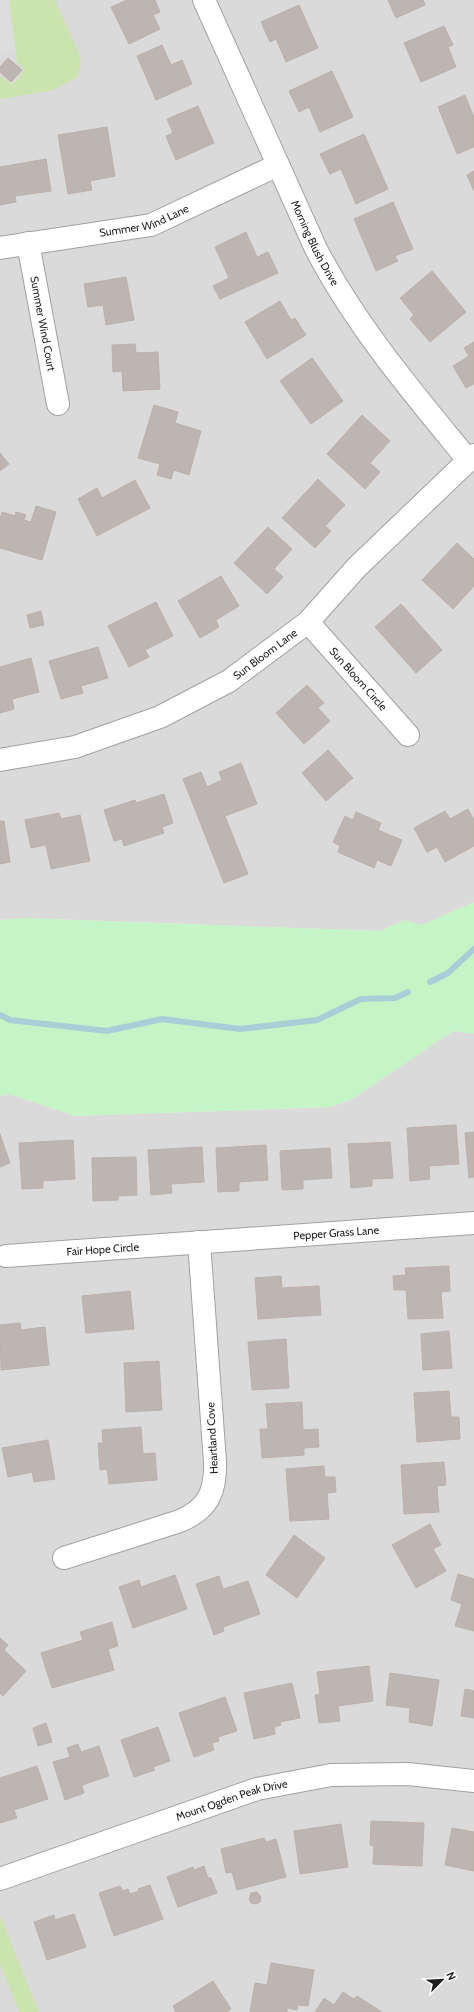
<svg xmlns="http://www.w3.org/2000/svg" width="474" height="2012" viewBox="0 0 474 2012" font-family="Cabin,sans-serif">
<rect width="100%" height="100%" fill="#edeae4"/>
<g fill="#dbdada">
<path d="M0,0H474V902L422,926L405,920L381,931L24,918L0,920Z"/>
<path d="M453,1031L474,1034V2012H0V1096L9,1094L75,1116L331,1107L352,1099Z"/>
</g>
<g fill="#cbe3af">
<path d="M9,0H55L81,58L78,77L54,90L0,99V76L13,85L24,70L17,62Z"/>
<path d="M0,1915L39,2012H19L0,1964Z"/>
</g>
<path fill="#c5f4c6" d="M474,902V1034L453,1031L352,1099L331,1107L75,1116L9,1094L0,1096V920L24,918L381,931L405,920L422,925Z"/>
<path fill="#ddd" d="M0,0H8L16,52L0,55Z"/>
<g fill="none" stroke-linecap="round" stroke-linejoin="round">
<g stroke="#a8cfd7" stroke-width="6">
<path d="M430,982L448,973L474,949"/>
<path d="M0,1015L10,1020L107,1031L162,1019L240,1029L317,1020L361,999L395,998L408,992"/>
</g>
</g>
<g fill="#bdb5b1" stroke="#bdb0a8">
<path d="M127,0H155L160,12L153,15L160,29L129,44L111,7Z"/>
<path d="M388,0H423L425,5L396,18Z"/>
<path d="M299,5L318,48L286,62L276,39L270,42L261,22Z"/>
<path d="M444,26L453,45L448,47L456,67L421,82L404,43Z"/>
<path d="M162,45L171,65L182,60L192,84L156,100L137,56Z"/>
<path d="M8,58L22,70L11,82L0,72V67Z"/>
<path d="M332,71L353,117L320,132L309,107L299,112L289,91Z"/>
<path d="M465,95L474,118V147L457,154L438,107Z"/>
<path d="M198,106L214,143L176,160L166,136L173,133L167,119Z"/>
<path d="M107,127L115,176L90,181L92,190L68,194L58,135Z"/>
<path d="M364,134L388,189L356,204L341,169L330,174L320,154Z"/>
<path d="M46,159L51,191L15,196L16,202L0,205V167Z"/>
<path d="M474,171V191L467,175Z"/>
<path d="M393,202L413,249L395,256L398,261L376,271L354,219Z"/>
<path d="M246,232L257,257L268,252L278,273L220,299L213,286L229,278L215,247Z"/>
<path d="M432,271L466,312L430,342L410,319L414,315L400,298Z"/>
<path d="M126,277L134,320L106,325L103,305L88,307L84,284Z"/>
<path d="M280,301L291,320L295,318L306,335L267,359L245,322Z"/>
<path d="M474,342V384L466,388L453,366L469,356L464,348Z"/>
<path d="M135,344L136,353L158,352L160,389L123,391L122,371L113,372L112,345Z"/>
<path d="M312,358L343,401L311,424L280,381Z"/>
<path d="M154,405L178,412L175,423L201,431L189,475L174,470L171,479L157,475L160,464L138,458Z"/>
<path d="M362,415L390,441L370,463L380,472L365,489L327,454Z"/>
<path d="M0,453L9,464L0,471Z"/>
<path d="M318,479L345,505L325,526L331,531L315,548L282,518Z"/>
<path d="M135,480L150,508L97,536L78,499L97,488L102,498Z"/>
<path d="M36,506L56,512L42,560L0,548V520L2,512L15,516L16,512L26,515L24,520L31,522Z"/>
<path d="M268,527L292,549L274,569L283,577L267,594L234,563Z"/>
<path d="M457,543L474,559V586L453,609L422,580Z"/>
<path d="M221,576L239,606L216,620L219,627L200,638L178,601Z"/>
<path d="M156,602L173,636L145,650L149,657L129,667L108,626Z"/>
<path d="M401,604L442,650L416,673L375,627Z"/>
<path d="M41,611L44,625L30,628L27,615Z"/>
<path d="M98,647L108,678L81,686L83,693L61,699L49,661Z"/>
<path d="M31,658L39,692L12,699L14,709L0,713V667Z"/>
<path d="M307,685L324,703L318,708L330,721L304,744L276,713Z"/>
<path d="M328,750L353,778L326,801L302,773Z"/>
<path d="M241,763L257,804L225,816L248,874L224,883L183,779L201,772L207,787L222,780L219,772Z"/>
<path d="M164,794L173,823L162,827L164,833L124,846L122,839L114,841L104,810L135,800L136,803Z"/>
<path d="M468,809L474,820V846L445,862L437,847L427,852L414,828L445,811L450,819Z"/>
<path d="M356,812L381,823L378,830L402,840L391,866L377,860L374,868L338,852L340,846L333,842L345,816L353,820Z"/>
<path d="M59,813L61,819L80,815L90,861L51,869L46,845L31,848L25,820Z"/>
<path d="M0,821H4L10,862L0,864Z"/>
<path d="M456,1125L459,1164L429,1166L430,1179L410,1181L407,1128Z"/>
<path d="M474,1132V1177L469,1178L465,1133Z"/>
<path d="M0,1134L10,1163L0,1167Z"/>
<path d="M73,1140L75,1179L43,1181V1188L22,1189L19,1143Z"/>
<path d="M390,1142L393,1178L372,1179V1186L351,1188L348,1144Z"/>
<path d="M266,1145L268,1180L239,1182V1191L218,1192L216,1148Z"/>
<path d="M202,1147L204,1182L171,1184L172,1193L151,1195L148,1150Z"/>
<path d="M330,1148L332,1178L303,1180V1189L282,1190L280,1151Z"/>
<path d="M136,1157L137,1195L118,1196V1200L93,1201L92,1158Z"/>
<path d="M449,1266L450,1291L441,1292L443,1318L408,1319L406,1290H394L393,1276L406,1275L405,1268Z"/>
<path d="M281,1276L282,1288L319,1286L321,1315L258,1319L255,1278Z"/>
<path d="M130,1291L134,1329L86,1333L82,1296Z"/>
<path d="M20,1323L21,1330L45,1327L49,1365L1,1370L0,1325Z"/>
<path d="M449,1331L452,1368L423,1370L421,1334Z"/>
<path d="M286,1339L289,1388L252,1390L248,1342Z"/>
<path d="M159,1361L162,1410L126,1412L124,1363Z"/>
<path d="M449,1391L451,1417H459L460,1439L417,1442L414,1393Z"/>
<path d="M302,1402L303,1430L318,1429L319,1447L304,1448V1455L262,1458L260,1429H268L266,1404Z"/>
<path d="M141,1427L143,1454L155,1453L157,1480L109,1484L107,1469L100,1470L98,1443H103L102,1430Z"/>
<path d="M48,1440L55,1479L34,1482L32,1472L8,1477L2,1448Z"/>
<path d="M444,1462L446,1485L437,1486L439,1512L404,1514L401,1465Z"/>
<path d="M324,1466L325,1477H335L336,1492L327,1493L329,1519L290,1521L286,1469Z"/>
<path d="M430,1524L441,1545L433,1549L446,1571L416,1588L392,1545Z"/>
<path d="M294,1535L325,1558L297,1598L266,1575Z"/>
<path d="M458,1574L474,1579V1631L455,1626L462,1604L451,1600Z"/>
<path d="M175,1575L187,1609L133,1628L119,1587L139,1580L141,1587Z"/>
<path d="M219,1576L223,1589L248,1581L260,1614L223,1627L224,1631L214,1635L196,1584Z"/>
<path d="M112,1622L118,1646L108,1649L114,1670L52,1688L41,1653L83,1640L80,1632Z"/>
<path d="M0,1638L8,1645L4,1650L26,1671L3,1696L0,1693Z"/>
<path d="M369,1666L373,1701L338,1706L340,1721L319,1723L315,1695L320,1694L317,1672Z"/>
<path d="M390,1673L439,1680L432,1726L409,1722L410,1708L386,1705Z"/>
<path d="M292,1683L300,1718L280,1722L281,1725L274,1727L275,1734L254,1739L244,1693Z"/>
<path d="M465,1689L474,1691V1718L461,1716Z"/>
<path d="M225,1697L237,1731L218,1737L219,1741L212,1743L214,1750L194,1757L179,1713Z"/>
<path d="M46,1723L52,1742L38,1746L33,1728Z"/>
<path d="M158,1727L170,1761L153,1767L155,1770L134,1777L121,1740Z"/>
<path d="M78,1744L81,1752L99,1746L109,1776L82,1785L84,1793L65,1800L53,1762L70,1757L67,1748Z"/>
<path d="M37,1766L48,1799L14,1810L17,1818L0,1823V1778Z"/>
<path d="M371,1821L424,1823L422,1866L373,1864L374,1846L370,1845Z"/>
<path d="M341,1824L348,1867L300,1874L294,1831Z"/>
<path d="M452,1828L474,1832V1871L445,1865Z"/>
<path d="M264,1838L266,1842L276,1839L286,1877L237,1890L232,1872L226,1873L221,1849Z"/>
<path d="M204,1866L208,1878H211L217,1893L178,1907L167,1877L193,1867L194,1870Z"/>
<path d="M150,1885L163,1919L114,1936L99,1893L120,1886L123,1891L128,1889L130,1894L139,1891L138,1889Z"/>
<path d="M257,1892L261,1897L260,1902L256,1904L251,1903L249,1899L251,1893Z"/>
<path d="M74,1914L86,1947L47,1960L34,1922L54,1915L55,1920Z"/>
<path d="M271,1963L314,1970L308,2006L298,2005L297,2010L287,2008V2012H250L255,1983L267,1985Z"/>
<path d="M213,1981L231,2009L227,2012H176L173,2006Z"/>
<path d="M343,1992L354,1999L357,1996L382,2012H315L324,1998L334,2005Z"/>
</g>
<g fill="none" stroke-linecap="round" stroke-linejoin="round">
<defs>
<g id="minor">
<path id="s1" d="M204,0L316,249C356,326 413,393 468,460"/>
<path id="s2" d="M28,243L58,404"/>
<path id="s3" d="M0,248L151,225L278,165"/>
<path id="s4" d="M308,622L408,735"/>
<path id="s5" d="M0,760L75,747L160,717L229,681L308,622L357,567L474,455"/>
<path id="s6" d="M6,1256L474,1223"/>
<path d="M64,1558L180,1521C208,1509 216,1492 215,1462L199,1242"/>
<path id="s7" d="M0,1879L257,1789L331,1775L408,1774L474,1781"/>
</g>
</defs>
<use href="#minor" stroke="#a1a1a1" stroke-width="24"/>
<use href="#minor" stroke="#fff" stroke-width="22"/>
</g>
<g text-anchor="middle" stroke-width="4" stroke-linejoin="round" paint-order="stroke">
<g font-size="11" fill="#1d1d1d" stroke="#fff">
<text dy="4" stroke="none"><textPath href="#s3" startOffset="147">Summer Wind Lane</textPath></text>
<text dy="4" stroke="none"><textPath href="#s1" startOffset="267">Morning Blush Drive</textPath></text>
<text dy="4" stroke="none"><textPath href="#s2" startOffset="82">Summer Wind Court</textPath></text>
<text dy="4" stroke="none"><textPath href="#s5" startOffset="289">Sun Bloom Lane</textPath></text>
<text dy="4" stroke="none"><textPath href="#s4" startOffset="76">Sun Bloom Circle</textPath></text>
<text dy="4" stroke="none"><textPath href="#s6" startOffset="331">Pepper Grass Lane</textPath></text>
<text dy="4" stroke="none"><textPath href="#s6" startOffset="97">Fair Hope Circle</textPath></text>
<text transform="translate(212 1438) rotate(-93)" y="4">Heartland Cove</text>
<text dy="4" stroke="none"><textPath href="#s7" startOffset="245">Mount Ogden Peak Drive</textPath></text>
</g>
</g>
<g transform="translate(442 1980) rotate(66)" stroke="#ffffff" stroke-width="3" paint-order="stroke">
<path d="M0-3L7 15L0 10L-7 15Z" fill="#1d1d1d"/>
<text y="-6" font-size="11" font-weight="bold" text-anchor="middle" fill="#1d1d1d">N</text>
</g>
</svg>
